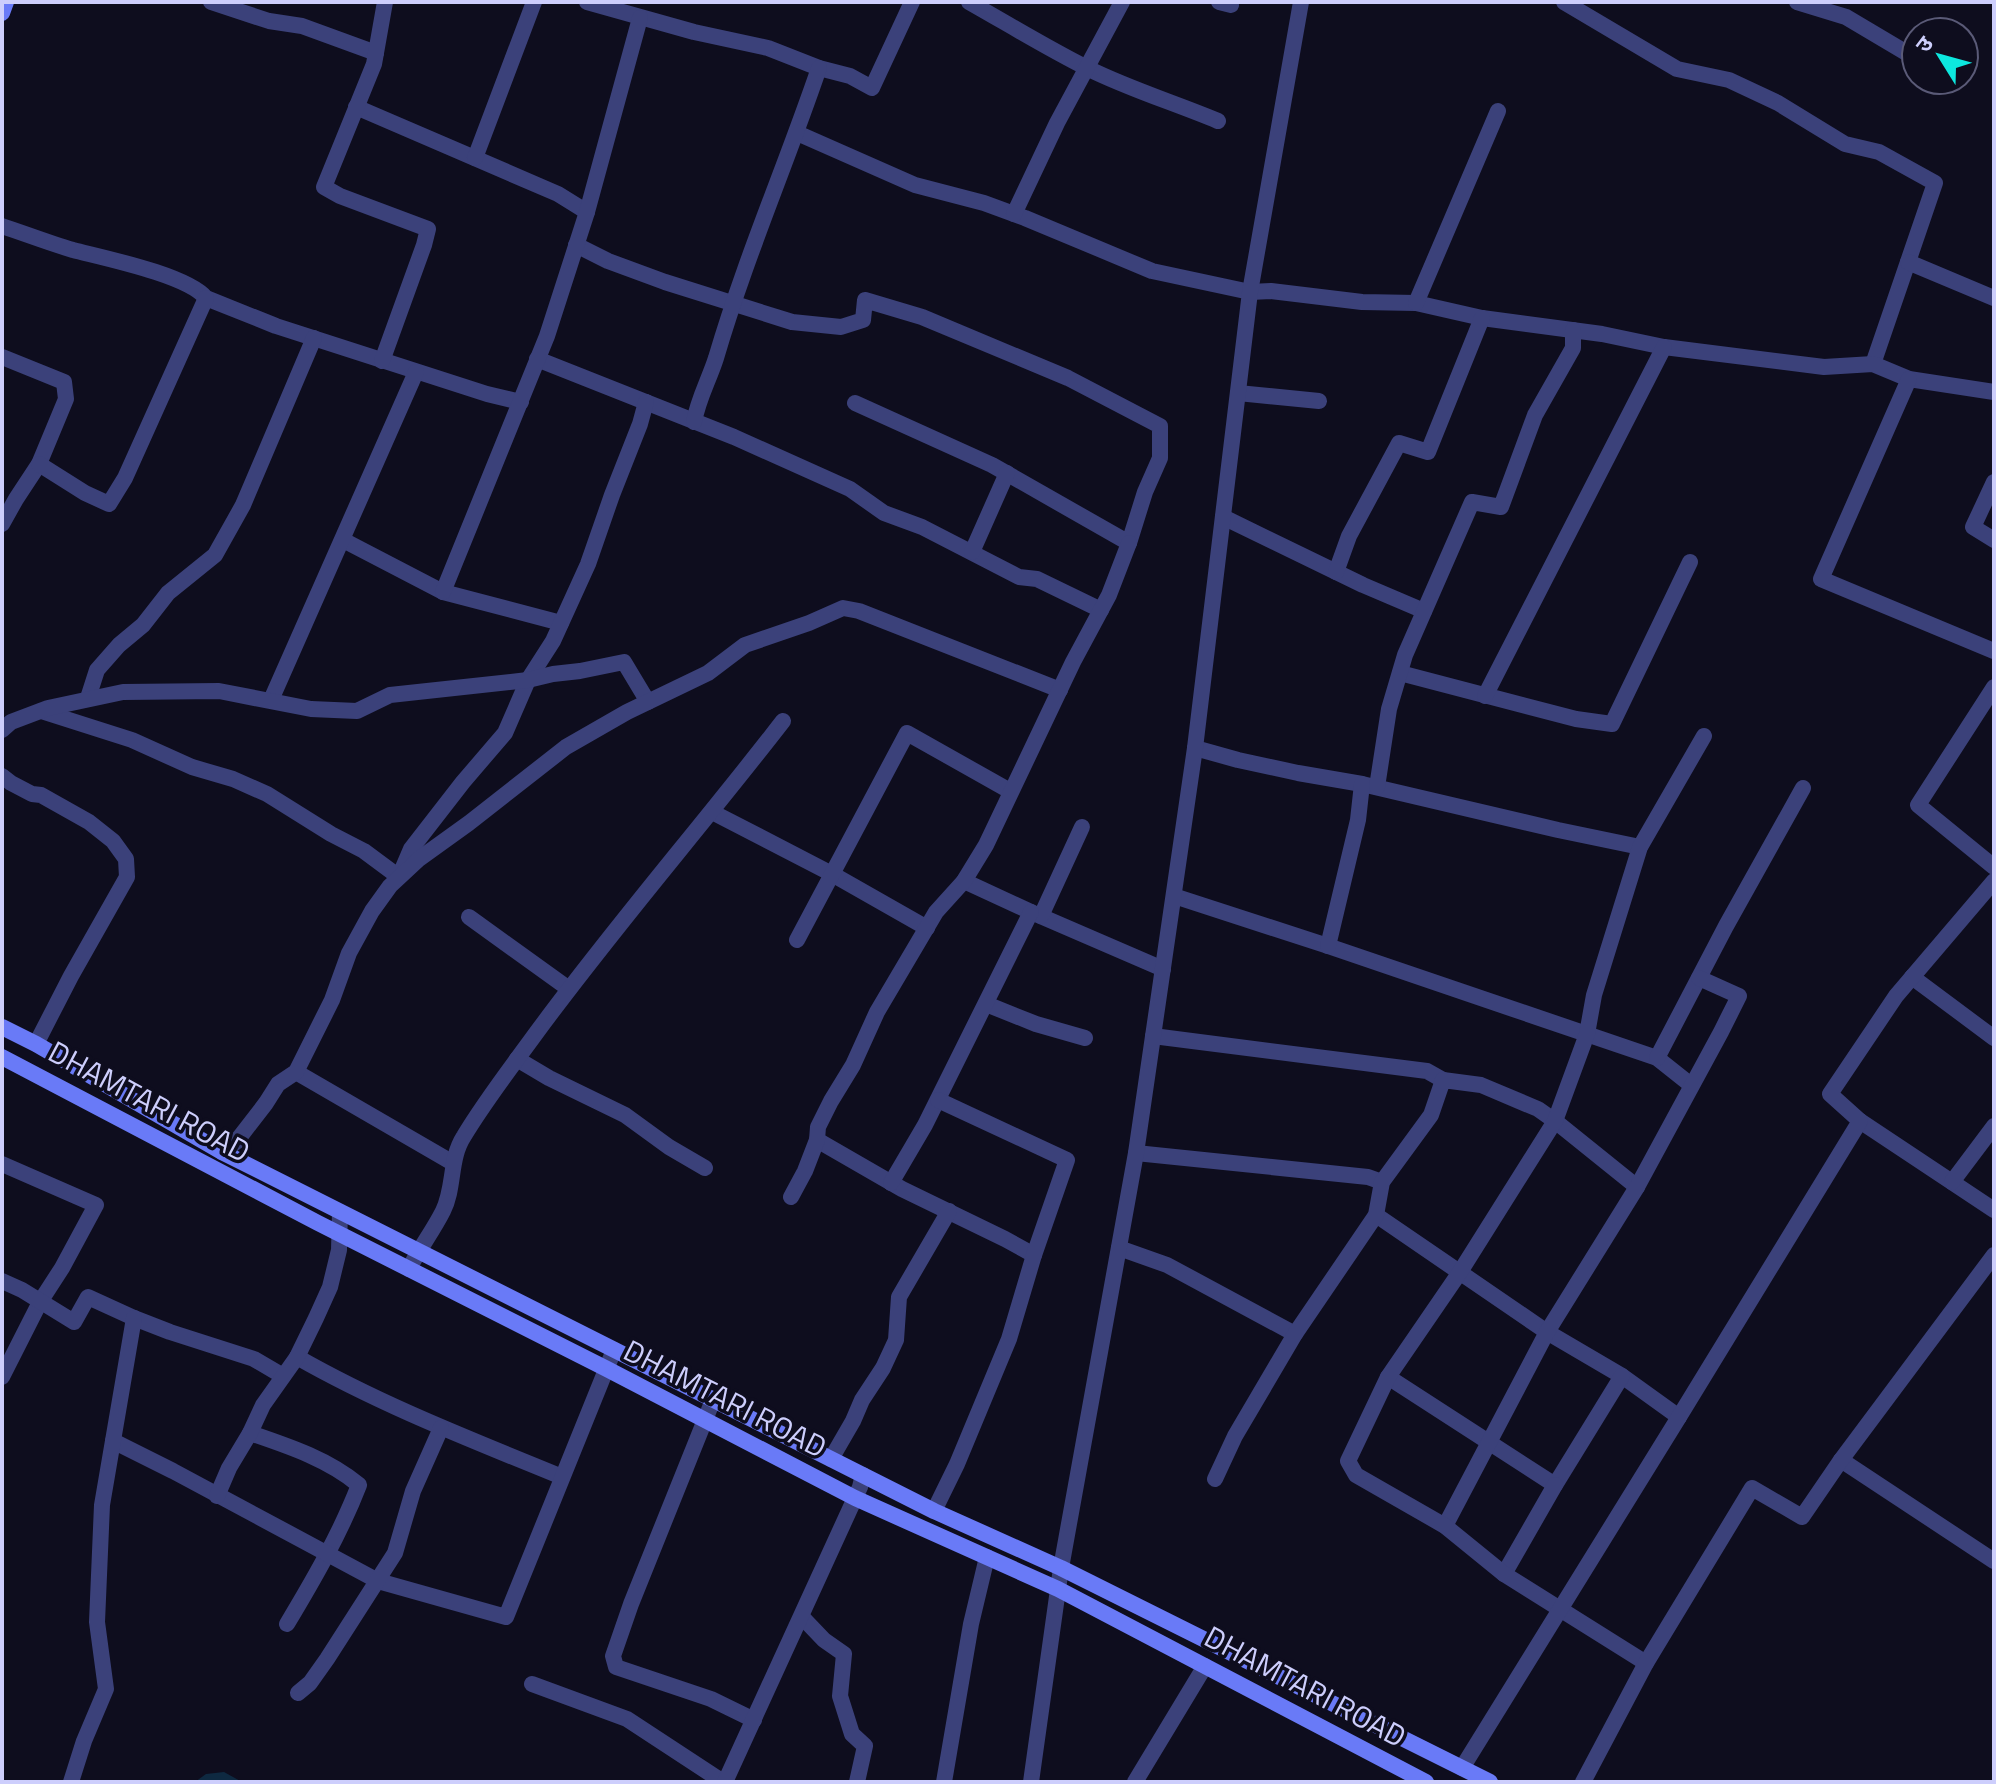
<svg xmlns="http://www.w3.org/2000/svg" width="1996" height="1784" viewBox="0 0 1996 1784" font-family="'Titillium Web','Noto Sans Devanagari',sans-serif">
<rect width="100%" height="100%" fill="#0e0d1e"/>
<path fill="#0e2941" d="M224,1772L242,1782H195L206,1774Z"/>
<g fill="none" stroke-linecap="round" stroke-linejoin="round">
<g stroke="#3b417a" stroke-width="16">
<path d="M211,2L269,21L302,26L376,53"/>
<path d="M587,2L694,32L768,48L819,68L850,76L872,88L912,2"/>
<path d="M969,2C1008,24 1047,48 1087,68C1129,89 1175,103 1218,121"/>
<path d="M1219,2L1231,5"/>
<path d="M1564,2L1677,69L1729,80L1778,103L1845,144L1879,152L1935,183L1873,364"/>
<path d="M1797,2L1846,17L1910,55"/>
<path d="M356,107L558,194L587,212"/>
<path d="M797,133L915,185L984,203L1025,218L1152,271L1250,292L1271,291L1362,302L1416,303L1482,318L1602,334L1664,347L1824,367L1873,364L1909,379L1994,392"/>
<path d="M475,158L534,2"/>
<path d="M1014,214L1057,123L1122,2"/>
<path d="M2,226C26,234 49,243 73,250C104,258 187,275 206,298L276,326L487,394L521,402"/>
<path d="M576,245L608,261L665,282L792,322L841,327L863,320L865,300L922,317L1068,378L1160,426V458L1145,492L1129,543L992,465L855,403"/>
<path d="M1908,262L1994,298"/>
<path d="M1416,303L1498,111"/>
<path d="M2,357L64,382L66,399L39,464L16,499L2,524"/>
<path d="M537,359L734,437L850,489L884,513L922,527L1019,577L1037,579L1101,610"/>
<path d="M382,361L424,245L428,229L340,196L324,187L374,64L385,2"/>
<path d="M1909,379L1821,579L1994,651"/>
<path d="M1238,393L1319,401"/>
<path d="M694,422C698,399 709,380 716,358C745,259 786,165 819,68"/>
<path d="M39,464L85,493L109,504L125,478L206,298"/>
<path d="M1994,482L1973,527L1994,540"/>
<path d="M1223,517L1363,585L1424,611"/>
<path d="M343,540L443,592L561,623"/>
<path d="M972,552L1007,473"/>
<path d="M1336,572L1349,536L1399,443L1428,452L1482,318"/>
<path d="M443,592L547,336L587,212L640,18"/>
<path d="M1400,673L1576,719L1612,724L1690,562"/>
<path d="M1994,687L1918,805L1994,867"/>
<path d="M1485,696L1664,347"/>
<path d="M88,698L97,670L119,645L143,625L168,593L215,555L243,505L314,338"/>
<path d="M271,700L416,372"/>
<path d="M41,711L132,740L192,767L233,779L267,794L331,834L364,851L399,877L411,849L463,782L505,733L528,680L553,641L588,564L612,495L640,424L646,402"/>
<path d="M2,730L11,722L48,708L123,692L219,691L311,709L357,711L390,695L528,680L553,674L580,671L624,662L648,702"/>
<path d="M1195,748L1238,760L1298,773L1362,784L1558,830L1640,847"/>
<path d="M2,776L11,783L32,794L41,795L89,822L113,841L126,859L127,877L71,976L36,1044"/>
<path d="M1377,787L1389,709L1405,655L1472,502L1501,507L1535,415L1573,348V330"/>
<path d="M712,812L832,874L927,928"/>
<path d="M964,881L1031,912L1163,969"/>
<path d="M1174,896L1328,946L1657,1058L1691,1085"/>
<path d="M1041,916L1082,827"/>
<path d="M469,917L569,989"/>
<path d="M797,940L907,733L1010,791"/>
<path d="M1328,946L1358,820L1362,784"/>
<path d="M1912,977L1994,1038"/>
<path d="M986,1004L1036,1024L1085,1038"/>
<path d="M1153,1036L1427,1071L1443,1080"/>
<path d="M1657,1058L1726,926L1803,788"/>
<path d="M517,1059L549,1078L625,1115L669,1147L705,1168"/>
<path d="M296,1072L453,1163"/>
<path d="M1860,1121L1994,1210"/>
<path d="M817,1140L902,1189L1005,1239L1034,1255"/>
<path d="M222,1152L236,1142L266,1103L278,1084L296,1072L332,1000L349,953L372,911L390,886L419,859L469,823L566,747L627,712L708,673L745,645L809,623L843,608L859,611L1060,690"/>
<path d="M1136,1153L1368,1177L1382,1182"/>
<path d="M2,1164L96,1205L62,1268L40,1302L2,1377"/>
<path d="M1952,1182L1994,1126"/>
<path d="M891,1183L925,1125L1031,912"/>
<path d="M791,1197L805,1171L817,1140L818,1127L831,1101L853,1065L877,1012L936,912L964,881L986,845L1073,662L1109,595L1129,543"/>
<path d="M1376,1215L1547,1332L1622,1376L1679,1417"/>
<path d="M1119,1248L1167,1265L1295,1334"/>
<path d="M409,1269C419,1249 433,1231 443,1211C455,1187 449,1159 464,1136C485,1101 510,1069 534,1036C613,928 701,827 783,721"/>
<path d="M2,1281L22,1290L74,1322L88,1297L134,1318L170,1332L254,1359L283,1376"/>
<path d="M297,1357C381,1405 472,1440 562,1477"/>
<path d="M1388,1377L1555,1485L1622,1376"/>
<path d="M713,1400L631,1604L613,1656L616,1667L711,1699L754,1720"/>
<path d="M250,1433C288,1446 328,1459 359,1485C340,1534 314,1579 287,1624"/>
<path d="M113,1441L173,1471L378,1581L506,1617L614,1350"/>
<path d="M831,1459L853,1421L862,1400L883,1368L896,1340L899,1297L949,1211"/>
<path d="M1841,1460L1994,1561"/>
<path d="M1215,1479L1235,1436L1295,1334L1376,1215L1382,1182L1431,1115L1443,1080L1481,1085L1538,1109L1555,1121L1637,1187"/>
<path d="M217,1496L229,1468L250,1433L263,1405L297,1357L316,1318L330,1287L339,1250L340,1212"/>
<path d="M934,1511L957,1464L1009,1339L1034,1255L1067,1160L938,1100"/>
<path d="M1445,1526L1547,1332L1637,1187L1721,1032L1739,996L1699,978"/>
<path d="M1504,1574L1555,1485"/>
<path d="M802,1617L824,1640L844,1654L840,1696L852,1734L865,1746L857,1782"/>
<path d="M1646,1663L1504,1574L1445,1526L1356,1475L1348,1461L1388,1377L1460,1272L1555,1121L1587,1034L1594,995L1640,847L1704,736"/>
<path d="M532,1684L627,1719L723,1782"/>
<path d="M298,1693L310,1683L327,1659L395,1553L413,1491L441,1428"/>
<path d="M1462,1768L1679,1417L1860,1121L1830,1094L1896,996L1994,881"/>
<path d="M71,1782L84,1741L106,1689L97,1622L102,1505L134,1318"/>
<path d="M725,1782L860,1487L863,1475"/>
<path d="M944,1782L971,1624L987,1557"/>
<path d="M1031,1782L1061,1568L1136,1153L1195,748L1250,292L1301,2"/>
<path d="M1135,1782L1205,1666"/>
<path d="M1583,1782L1646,1663L1752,1488L1802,1517L1841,1460L1994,1255"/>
</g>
<g stroke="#697af7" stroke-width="16">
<path d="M2,13L6,2"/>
<path d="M2,1027L36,1044L222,1152L934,1511L1061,1568L1490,1782"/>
<path d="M2,1057L318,1223L607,1369L855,1498L1058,1589L1426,1782"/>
</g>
</g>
<g text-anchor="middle" stroke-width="7" stroke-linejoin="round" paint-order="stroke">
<g font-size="30" fill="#cdcefc" stroke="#0e0d1e">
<text transform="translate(149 1102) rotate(28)" y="10">DHAMTARI ROAD</text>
<text transform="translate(725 1399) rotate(27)" y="10">DHAMTARI ROAD</text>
<text transform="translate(1305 1687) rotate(28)" y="10">DHAMTARI ROAD</text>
</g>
</g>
<rect width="1996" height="1784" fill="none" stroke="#cdcefc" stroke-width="8"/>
<g transform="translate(1940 56) rotate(307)"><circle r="38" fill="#0e0d1e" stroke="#5a5a77" stroke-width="2"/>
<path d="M0-6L14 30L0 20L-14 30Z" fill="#0de8df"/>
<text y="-12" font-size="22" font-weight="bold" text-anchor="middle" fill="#cdcefc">उ</text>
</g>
</svg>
